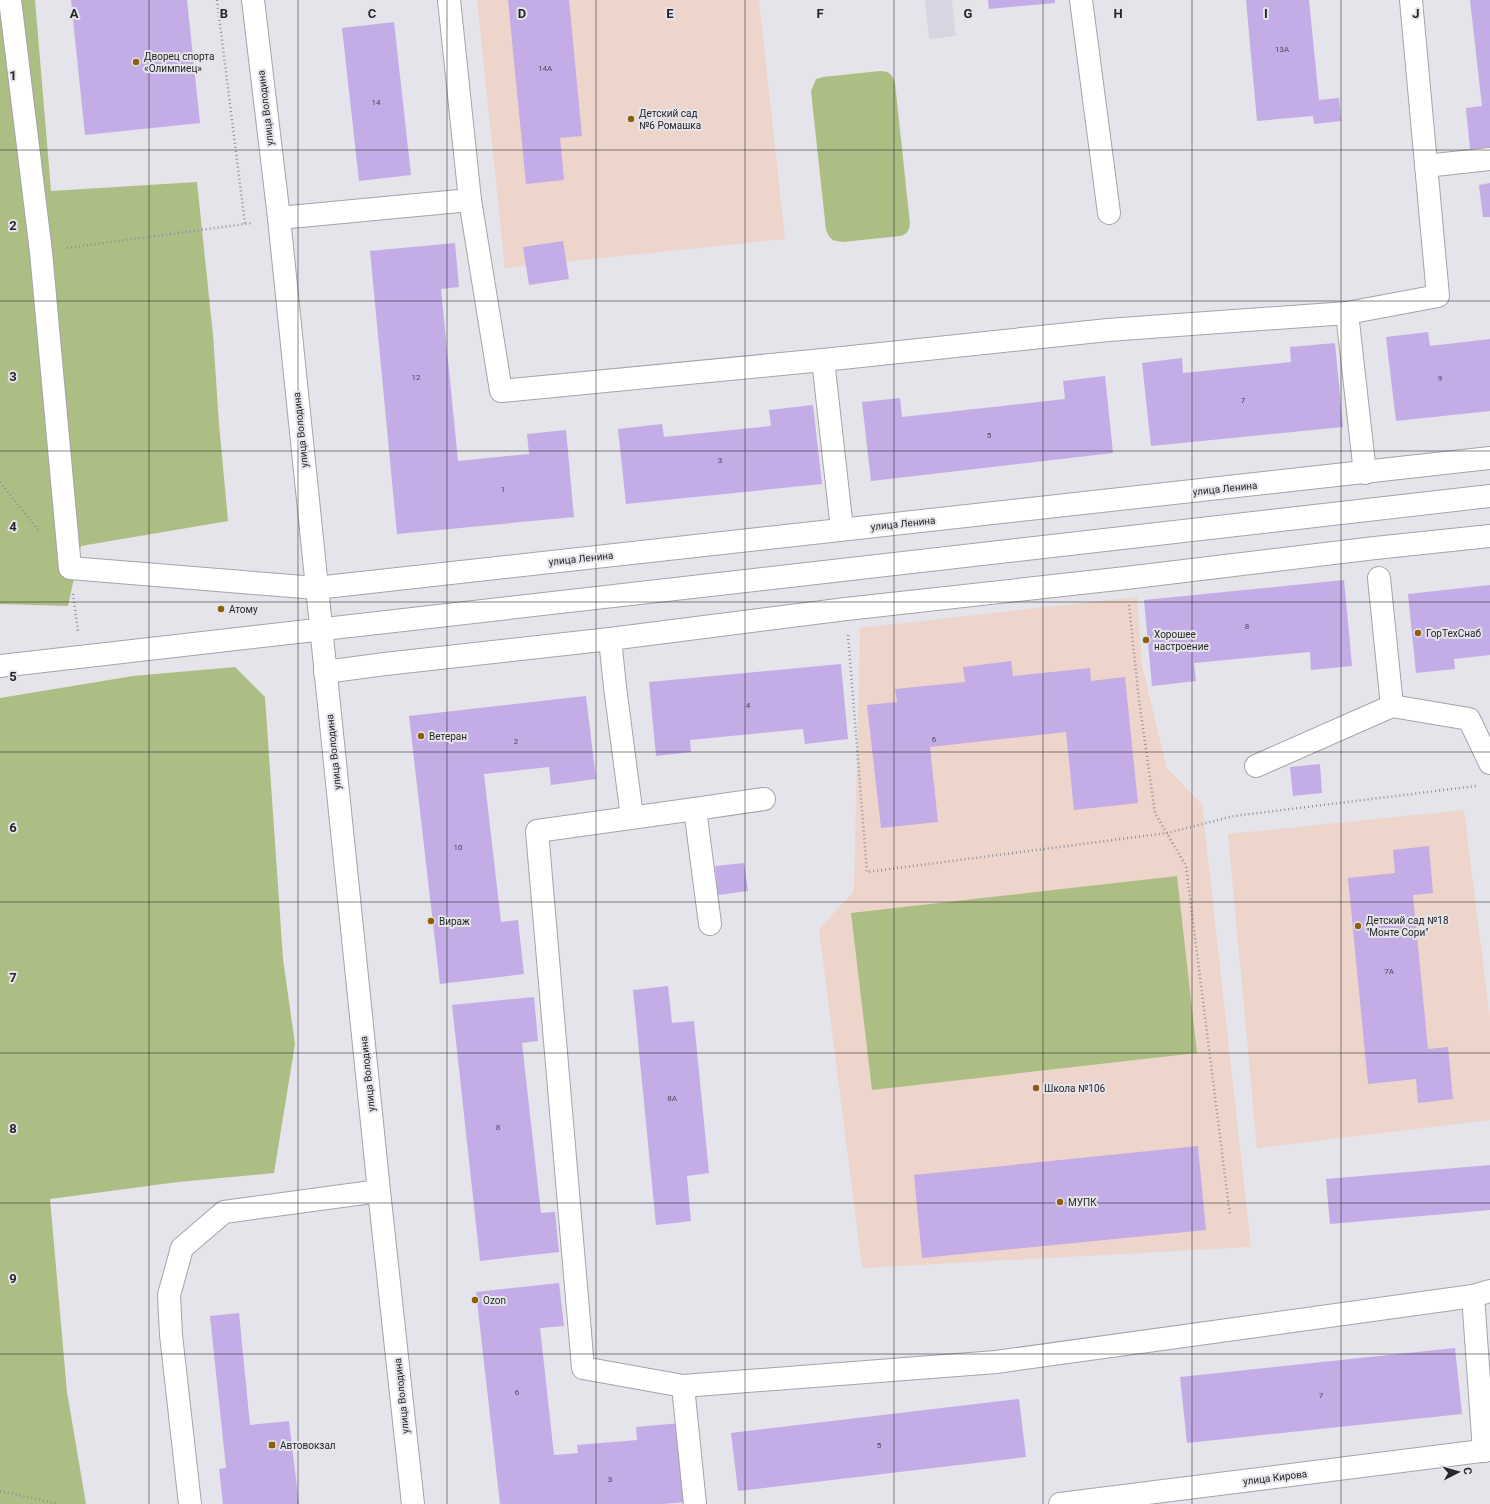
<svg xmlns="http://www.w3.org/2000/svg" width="1490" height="1504" viewBox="0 0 1490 1504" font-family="Roboto,sans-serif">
<rect width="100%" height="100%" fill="#e4e4ea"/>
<path fill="#d6d6e3" d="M925,0H952L956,36L929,39Z"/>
<g fill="#edd5cc">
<path d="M477,0H759L785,239L505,268Z"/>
<path d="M1137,597L1142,666L1167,768L1202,804L1251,1247L862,1268L819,929L854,891L860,628Z"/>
<path d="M1464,810L1490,1018V1120L1257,1148L1228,834Z"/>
</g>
<g fill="#adbe84">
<path d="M0,0H35L51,191L197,182L213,335L219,424L228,521L81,546L68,606L0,604Z"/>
<path d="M880,71C889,71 892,74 895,83L910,224C909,231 907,234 900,236L843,242C833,241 830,240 826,230L811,91L816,79L823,77Z"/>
<path d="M235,667L265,697L283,959L295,1044L274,1173L178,1182L50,1199L67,1392L86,1504H0V698L133,676Z"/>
<path d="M1177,876L1197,1053L872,1090L851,913Z"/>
</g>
<g fill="#c4ace6">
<path d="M71,0H187L200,123L85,135Z"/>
<path d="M508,0H569L582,136L560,138L564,180L526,184Z"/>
<path d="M988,0H1055V3L989,9Z"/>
<path d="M1246,0H1309L1319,100L1339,98L1341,121L1314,124L1313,116L1257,121Z"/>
<path d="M1470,0H1490V147L1470,149L1466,108L1482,106Z"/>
<path d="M394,22L411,175L359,181L342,28Z"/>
<path d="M1490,183V217H1483L1479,185Z"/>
<path d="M563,241L569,279L529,285L523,247Z"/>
<path d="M455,243L459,287L441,289L458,461L529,454L527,434L566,430L574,517L397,534L370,251Z"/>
<path d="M1428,332L1430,346L1490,339V411L1396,421L1386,337Z"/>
<path d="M1335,343L1343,427L1151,446L1142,363L1182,358L1183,373L1291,362L1290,347Z"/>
<path d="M1105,376L1113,453L871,481L862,402L900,398L902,417L1065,399L1063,381Z"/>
<path d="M813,405L822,484L626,504L618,429L662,424L664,437L771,426L769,410Z"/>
<path d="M1344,580L1352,666L1311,670L1310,652L1194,663L1196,681L1152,686L1144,600Z"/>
<path d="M1490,585V655L1454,659L1455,669L1416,673L1408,594Z"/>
<path d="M1011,661L1013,676L1090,668L1091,681L1125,677L1138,803L1074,810L1066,732L930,747L938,822L881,828L867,705L897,702L895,689L965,682L963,667Z"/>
<path d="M841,664L848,739L805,744L803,729L690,740L691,752L656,756L649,682Z"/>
<path d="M586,696L596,779L551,785L549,767L484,774L501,922L518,920L524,974L440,984L409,716Z"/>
<path d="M1320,764L1322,793L1293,796L1290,767Z"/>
<path d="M1429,846L1433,893L1413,895L1428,1049L1448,1047L1453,1099L1418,1103L1416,1079L1368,1084L1348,878L1395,873L1393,850Z"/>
<path d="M744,863L748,891L718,895L715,866Z"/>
<path d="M668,986L672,1023L694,1021L709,1173L687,1176L691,1221L656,1225L633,990Z"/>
<path d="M534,997L538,1041L522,1043L541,1213L555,1212L559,1252L480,1261L452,1005Z"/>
<path d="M1198,1146L1206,1230L922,1258L914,1175Z"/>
<path d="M1490,1165V1210L1330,1224L1326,1179Z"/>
<path d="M559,1283L564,1326L540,1328L554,1455L578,1453L577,1445L637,1440L636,1427L681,1423L687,1502L662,1504H500L476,1292Z"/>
<path d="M239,1313L250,1425L289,1421L299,1504H223L219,1469L226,1468L210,1316Z"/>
<path d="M1455,1348L1462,1414L1187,1443L1180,1377Z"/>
<path d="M1019,1399L1026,1457L738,1491L731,1433Z"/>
</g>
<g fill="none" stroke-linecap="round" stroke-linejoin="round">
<defs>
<g id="minor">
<path d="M10,0L41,252L70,568L316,588L1490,458"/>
<path d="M253,0L279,218L379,1191L413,1504"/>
<path d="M1081,0L1109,213"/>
<path d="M1426,166L1490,159"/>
<path d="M470,200L501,391L823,360L1108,330L1347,313"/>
<path d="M279,218L470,200L449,0"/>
<path d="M823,360L842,529"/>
<path d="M1365,473L1347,313L1438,296L1411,0"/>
<path d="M1379,578L1392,706"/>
<path d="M610,639L615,687L632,817"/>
<path d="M0,666L1490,496"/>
<path d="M325,672L385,664L610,639L846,609L1126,578L1375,548L1490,536"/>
<path d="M1256,766L1392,706L1469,719L1490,763"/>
<path d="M695,809L537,831L583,1368L683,1386L996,1362L1473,1296L1490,1291"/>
<path d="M710,924L695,809L764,799"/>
<path d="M1473,1296L1484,1451"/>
<path d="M683,1386L695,1504"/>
<path d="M190,1504L171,1335L169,1295L182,1248L224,1212L379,1191"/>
<path d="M1060,1504L1490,1450"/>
</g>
</defs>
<use href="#minor" stroke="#a4a4a9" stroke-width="24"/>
<g stroke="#919195" stroke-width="2.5" stroke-dasharray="1 3" stroke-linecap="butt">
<path d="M217,0L245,224"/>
<path d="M67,248L252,223"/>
<path d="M0,482L39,531"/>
<path d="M73,594L78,631"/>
<path d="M1129,605L1139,700L1155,813L1186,866L1230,1216"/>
<path d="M848,635L867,872L1167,833L1234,816L1476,786"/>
<path d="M0,1491L59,1504"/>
</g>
<use href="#minor" stroke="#fff" stroke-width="22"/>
</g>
<path fill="none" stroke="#272729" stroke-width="1" stroke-opacity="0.55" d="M149,0V1504M298,0V1504M447,0V1504M596,0V1504M745,0V1504M894,0V1504M1043,0V1504M1192,0V1504M1341,0V1504M0,150H1490M0,301H1490M0,451H1490M0,602H1490M0,752H1490M0,902H1490M0,1053H1490M0,1203H1490M0,1354H1490"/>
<g fill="#8f5e0b" stroke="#e4e4ea" stroke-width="1.5">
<circle cx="136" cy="62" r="4"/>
<circle cx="631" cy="119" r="4"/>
<circle cx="221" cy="609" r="4"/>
<circle cx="1418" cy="633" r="4"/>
<circle cx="1146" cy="640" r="4"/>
<circle cx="421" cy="736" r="4"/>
<circle cx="431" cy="921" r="4"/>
<circle cx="1358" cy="926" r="4"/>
<circle cx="1036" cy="1088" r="4"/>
<circle cx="1060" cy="1202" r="4"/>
<circle cx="475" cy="1300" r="4"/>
<rect x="268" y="1441" width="8" height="8" rx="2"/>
</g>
<g text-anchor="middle" stroke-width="4" stroke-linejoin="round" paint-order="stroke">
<g font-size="8" fill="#4e4858">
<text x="1282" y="52">13А</text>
<text x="545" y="71">14А</text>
<text x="376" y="105">14</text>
<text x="416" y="380">12</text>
<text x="1440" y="381">9</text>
<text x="1243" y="403">7</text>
<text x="989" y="438">5</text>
<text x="720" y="463">3</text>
<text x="503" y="492">1</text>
<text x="1247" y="629">8</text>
<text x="748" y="708">4</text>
<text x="934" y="742">6</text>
<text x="516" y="744">2</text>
<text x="458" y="850">10</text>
<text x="1389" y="974">7А</text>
<text x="672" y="1101">8А</text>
<text x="498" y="1130">8</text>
<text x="517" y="1395">6</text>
<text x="1321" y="1398">7</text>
<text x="879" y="1448">5</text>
<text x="610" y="1482">3</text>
</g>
<g font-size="10" fill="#272729" stroke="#e4e4ea" text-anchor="start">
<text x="144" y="60">Дворец спорта<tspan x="144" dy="12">«Олимпиец»</tspan></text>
<text x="639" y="117">Детский сад<tspan x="639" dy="12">№6 Ромашка</tspan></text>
<text x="229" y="613">Атому</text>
<text x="1426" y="637">ГорТехСнаб</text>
<text x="1154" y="638">Хорошее<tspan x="1154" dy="12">настроение</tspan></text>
<text x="429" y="740">Ветеран</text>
<text x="1366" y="924">Детский сад №18<tspan x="1366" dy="12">"Монте Сори"</tspan></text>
<text x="439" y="925">Вираж</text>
<text x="1044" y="1092">Школа №106</text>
<text x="1068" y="1206">МУПК</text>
<text x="483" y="1304">Ozon</text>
<text x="280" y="1449">Автовокзал</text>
</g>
<g font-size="10" fill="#272729" stroke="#e4e4ea">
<text transform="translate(265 108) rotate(-97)" y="4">улица Володина</text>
<text transform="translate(300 430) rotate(-96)" y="4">улица Володина</text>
<text transform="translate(1225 488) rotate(-6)" y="4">улица Ленина</text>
<text transform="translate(903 523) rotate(-6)" y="4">улица Ленина</text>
<text transform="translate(581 558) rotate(-6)" y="4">улица Ленина</text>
<text transform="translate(333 752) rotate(-96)" y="4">улица Володина</text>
<text transform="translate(367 1074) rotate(-96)" y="4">улица Володина</text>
<text transform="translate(401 1396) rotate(-96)" y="4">улица Володина</text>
<text transform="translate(1275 1477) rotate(-7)" y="4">улица Кирова</text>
</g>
</g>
<g font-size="13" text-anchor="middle" font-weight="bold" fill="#272729" stroke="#e4e4ea" stroke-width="4" stroke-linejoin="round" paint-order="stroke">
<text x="74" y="18">A</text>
<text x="224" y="18">B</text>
<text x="372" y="18">C</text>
<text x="522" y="18">D</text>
<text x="670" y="18">E</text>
<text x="820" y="18">F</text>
<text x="968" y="18">G</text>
<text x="1118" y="18">H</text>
<text x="1266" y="18">I</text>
<text x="1416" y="18">J</text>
<text x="13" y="80">1</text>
<text x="13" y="230">2</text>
<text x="13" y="381">3</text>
<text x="13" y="531">4</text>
<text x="13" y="681">5</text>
<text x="13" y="832">6</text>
<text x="13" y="982">7</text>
<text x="13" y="1133">8</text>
<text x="13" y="1283">9</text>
</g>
<g transform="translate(1458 1472) rotate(84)" stroke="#e4e4ea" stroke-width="3" paint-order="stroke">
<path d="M0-3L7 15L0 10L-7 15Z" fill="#272729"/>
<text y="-6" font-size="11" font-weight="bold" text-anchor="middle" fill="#272729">С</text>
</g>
</svg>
